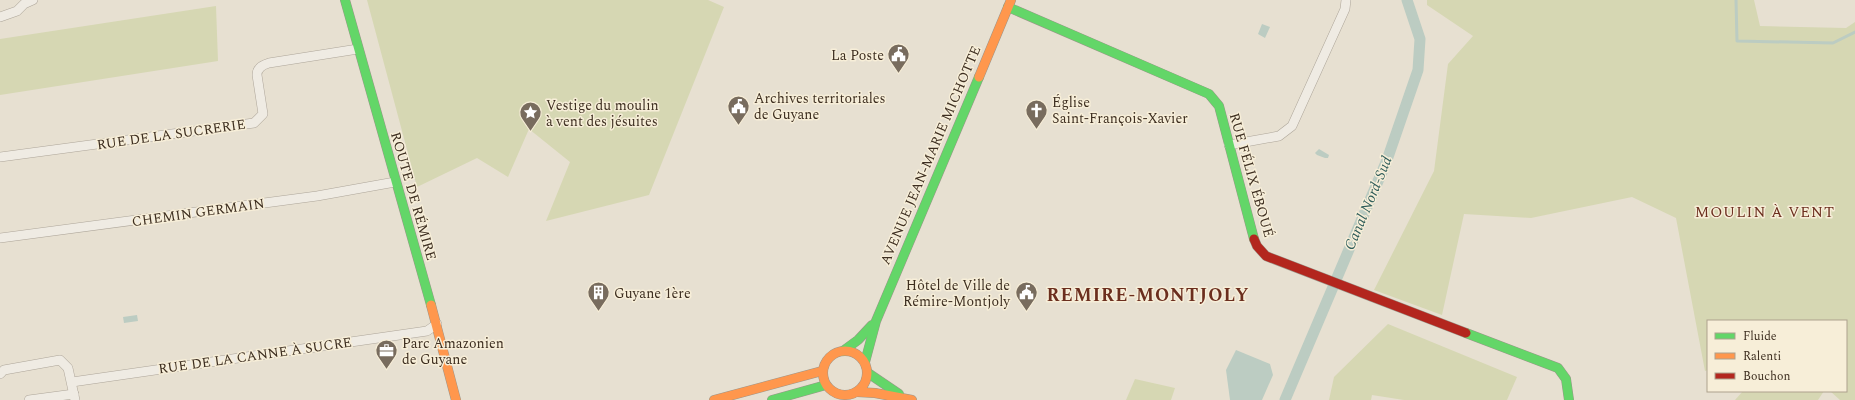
<svg xmlns="http://www.w3.org/2000/svg" width="1855" height="400" viewBox="0 0 1855 400" font-family="Spectral,serif">
<rect width="100%" height="100%" fill="#e7e0d1"/>
<g fill="#d6d7b3">
<path d="M367,0H708L724,7L649,195L546,221L570,162L529,129L508,177L477,158L417,187Z"/>
<path d="M1427,0H1754L1760,26L1846,28L1855,22V400H1840L1830,391H1846V321H1708V370L1705,371L1676,218L1632,197L1531,218L1464,214L1442,315L1374,290L1434,171L1448,64L1473,36L1427,5Z"/>
<path d="M216,6L218,61L0,95V39Z"/>
<path d="M1388,324L1517,377L1507,400H1404L1372,395L1371,400H1329L1334,377Z"/>
<path d="M1135,379L1175,388L1171,400H1126Z"/>
<path d="M1743,391H1824L1818,400H1735Z"/>
</g>
<g fill="#bcccc2">
<path d="M1262,24L1270,27L1265,38L1258,34Z"/>
<path d="M1319,149L1329,155L1328,158H1325L1317,155L1315,153Z"/>
<path d="M137,315L138,321L124,323L123,317Z"/>
<path d="M1236,350L1270,364L1273,375L1262,400H1230L1226,370Z"/>
</g>
<g fill="none" stroke-linecap="round" stroke-linejoin="round">
<path stroke="#bcccc2" stroke-width="3" d="M1736,0L1737,41L1833,43L1855,32"/>
<path stroke="#bcccc2" stroke-width="11" d="M1285,400L1387,160L1418,70L1420,39L1407,0"/>
<defs>
<g id="street">
<path d="M0,17L17,11L24,4L33,0"/>
<path d="M1229,145L1279,136L1292,126L1345,9L1346,0"/>
<path d="M0,157L254,123L263,114L257,75C257,68 262,65 269,63L358,49"/>
<path d="M0,238L317,196L395,182"/>
<path d="M0,374L4,370L60,360L68,368L75,400"/>
<path d="M72,382L427,331L437,324"/>
<path d="M29,400L74,394"/>
</g>
<g id="fast">
<path d="M345,0L431,305"/>
<path d="M1008,7L1209,94L1219,106L1254,239"/>
<path d="M1466,333L1558,368L1566,379L1569,400"/>
<path d="M843,351L858,340L872,325"/>
<path d="M865,362L876,321L979,77"/>
<path d="M868,373L899,394"/>
<path d="M772,400L826,385"/>
</g>
<g id="slow">
<path d="M979,77L1011,0"/>
<path d="M431,305L456,400"/>
<circle cx="845" cy="373" r="22"/>
<path d="M857,392L875,393L912,400"/>
<path d="M714,400L822,371"/>
</g>
<path id="jam" d="M1254,239L1257,246L1266,256L1466,333"/>
</defs>
<use href="#street" stroke="#ada599" stroke-width="10"/>
<use href="#fast" stroke="#9c958a" stroke-width="10"/>
<use href="#slow" stroke="#9c958a" stroke-width="10"/>
<use href="#jam" stroke="#9c958a" stroke-width="10"/>
<use href="#street" stroke="#efebe3" stroke-width="9"/>
<use href="#fast" stroke="#63d668" stroke-width="9"/>
<use href="#slow" stroke="#ff974d" stroke-width="9"/>
<use href="#jam" stroke="#b3261e" stroke-width="9"/>
</g>
<defs>
<symbol id="civic-pin" viewBox="-11 -11 22 30"><path d="M0 17L-7.5 6A9.5 9.5 0 1 1 7.5 6Z" fill="#786c5e" stroke="#f7eed8"/><path d="M-.6-6.5H3V-4.5H.6V-3L4-1V1h2V6H-6V1h2V-1L-.6-3ZM-1.2 2.5V6h2.4V2.5Z" fill="#fff"/></symbol>
<symbol id="church-pin" viewBox="-11 -11 22 30"><path d="M0 17L-7.5 6A9.5 9.5 0 1 1 7.5 6Z" fill="#786c5e" stroke="#f7eed8"/><path d="M-1.2-6h2.4v3.5h3.3v2.4h-3.3V6h-2.4V-.1h-3.3v-2.4h3.3Z" fill="#fff"/></symbol>
<symbol id="sight-pin" viewBox="-11 -11 22 30"><path d="M0 17L-7.5 6A9.5 9.5 0 1 1 7.5 6Z" fill="#786c5e" stroke="#f7eed8"/><path d="M0-6L1.8-2.2L6-1.7L2.9 1.2L3.7 5.4L0 3.3L-3.7 5.4L-2.9 1.2L-6-1.7L-1.8-2.2Z" fill="#fff"/></symbol>
<symbol id="building-pin" viewBox="-11 -11 22 30"><path d="M0 17L-7.5 6A9.5 9.5 0 1 1 7.5 6Z" fill="#786c5e" stroke="#f7eed8"/><path d="M-4-6H4V6H1V3H-1V6H-4ZM-2.5-4.3h1.7v1.8h-1.7ZM.8-4.3h1.7v1.8H.8ZM-2.5-1h1.7V.8h-1.7ZM.8-1h1.7V.8H.8Z" fill="#fff"/></symbol>
<symbol id="office-pin" viewBox="-11 -11 22 30"><path d="M0 17L-7.5 6A9.5 9.5 0 1 1 7.5 6Z" fill="#786c5e" stroke="#f7eed8"/><path d="M-6-3h4V-5.5h4V-3h4V5H-6ZM-1-4.5V-3h2v-1.5ZM-6 0V1H6V0Z" fill="#fff"/></symbol>
</defs>
<g fill-rule="evenodd">
<use href="#civic-pin" x="886" y="42" width="25" height="34"/>
<use href="#civic-pin" x="726" y="94" width="25" height="34"/>
<use href="#church-pin" x="1024" y="98" width="25" height="34"/>
<use href="#sight-pin" x="518" y="100" width="25" height="34"/>
<use href="#building-pin" x="586" y="280" width="25" height="34"/>
<use href="#civic-pin" x="1014" y="280" width="25" height="34"/>
<use href="#office-pin" x="374" y="338" width="25" height="34"/>
</g>
<g text-anchor="middle" stroke-width="3" stroke-linejoin="round" paint-order="stroke">
<g font-size="14" fill="#3d2e20" stroke="#f7eed8" text-anchor="start">
<text x="884" y="60" text-anchor="end">La Poste</text>
<text x="754" y="103">Archives territoriales<tspan x="754" dy="16">de Guyane</tspan></text>
<text x="1052" y="107">Église<tspan x="1052" dy="16">Saint-François-Xavier</tspan></text>
<text x="546" y="110">Vestige du moulin<tspan x="546" dy="16">à vent des jésuites</tspan></text>
<text x="1010" y="290" text-anchor="end">Hôtel de Ville de<tspan x="1010" dy="16">Rémire-Montjoly</tspan></text>
<text x="614" y="298">Guyane 1ère</text>
<text x="402" y="348">Parc Amazonien<tspan x="402" dy="16">de Guyane</tspan></text>
</g>
<g font-size="14" fill="#3d2e20" stroke="#f7eed8">
<text transform="translate(171 134) rotate(-8)" y="5">RUE DE LA SUCRERIE</text>
<text transform="translate(930 155) rotate(-67)" y="5">AVENUE JEAN-MARIE MICHOTTE</text>
<text transform="translate(1252 175) rotate(74)" y="5">RUE FÉLIX ÉBOUÉ</text>
<text transform="translate(414 196) rotate(74)" y="5">ROUTE DE RÉMIRE</text>
<text transform="translate(198 212) rotate(-8)" y="5">CHEMIN GERMAIN</text>
<text transform="translate(255 355) rotate(-8)" y="5">RUE DE LA CANNE À SUCRE</text>
</g>
<g font-size="15" font-style="italic" fill="#2f5d5a" stroke="#f7eed8">
<text transform="translate(1368 203) rotate(-67)" y="5">Canal Nord-Sud</text>
</g>
<g font-size="15" letter-spacing="1" fill="#6b2e1e" stroke="#f7eed8">
<text x="1765" y="217">MOULIN À VENT</text>
</g>
<g font-size="18" font-weight="bold" letter-spacing="1" fill="#6b2e1e" stroke="#f7eed8">
<text x="1148" y="301">REMIRE-MONTJOLY</text>
</g>
</g>
<rect x="1707" y="320" width="140" height="72" fill="#f7eed8" stroke="#ada18e"/>
<rect x="1715" y="333" width="20" height="6" fill="#63d668" stroke="#ada18e"/>
<text x="1743" y="340" font-size="12" fill="#3d2e20">Fluide</text>
<rect x="1715" y="353" width="20" height="6" fill="#ff974d" stroke="#ada18e"/>
<text x="1743" y="360" font-size="12" fill="#3d2e20">Ralenti</text>
<rect x="1715" y="373" width="20" height="6" fill="#b3261e" stroke="#ada18e"/>
<text x="1743" y="380" font-size="12" fill="#3d2e20">Bouchon</text>
</svg>
